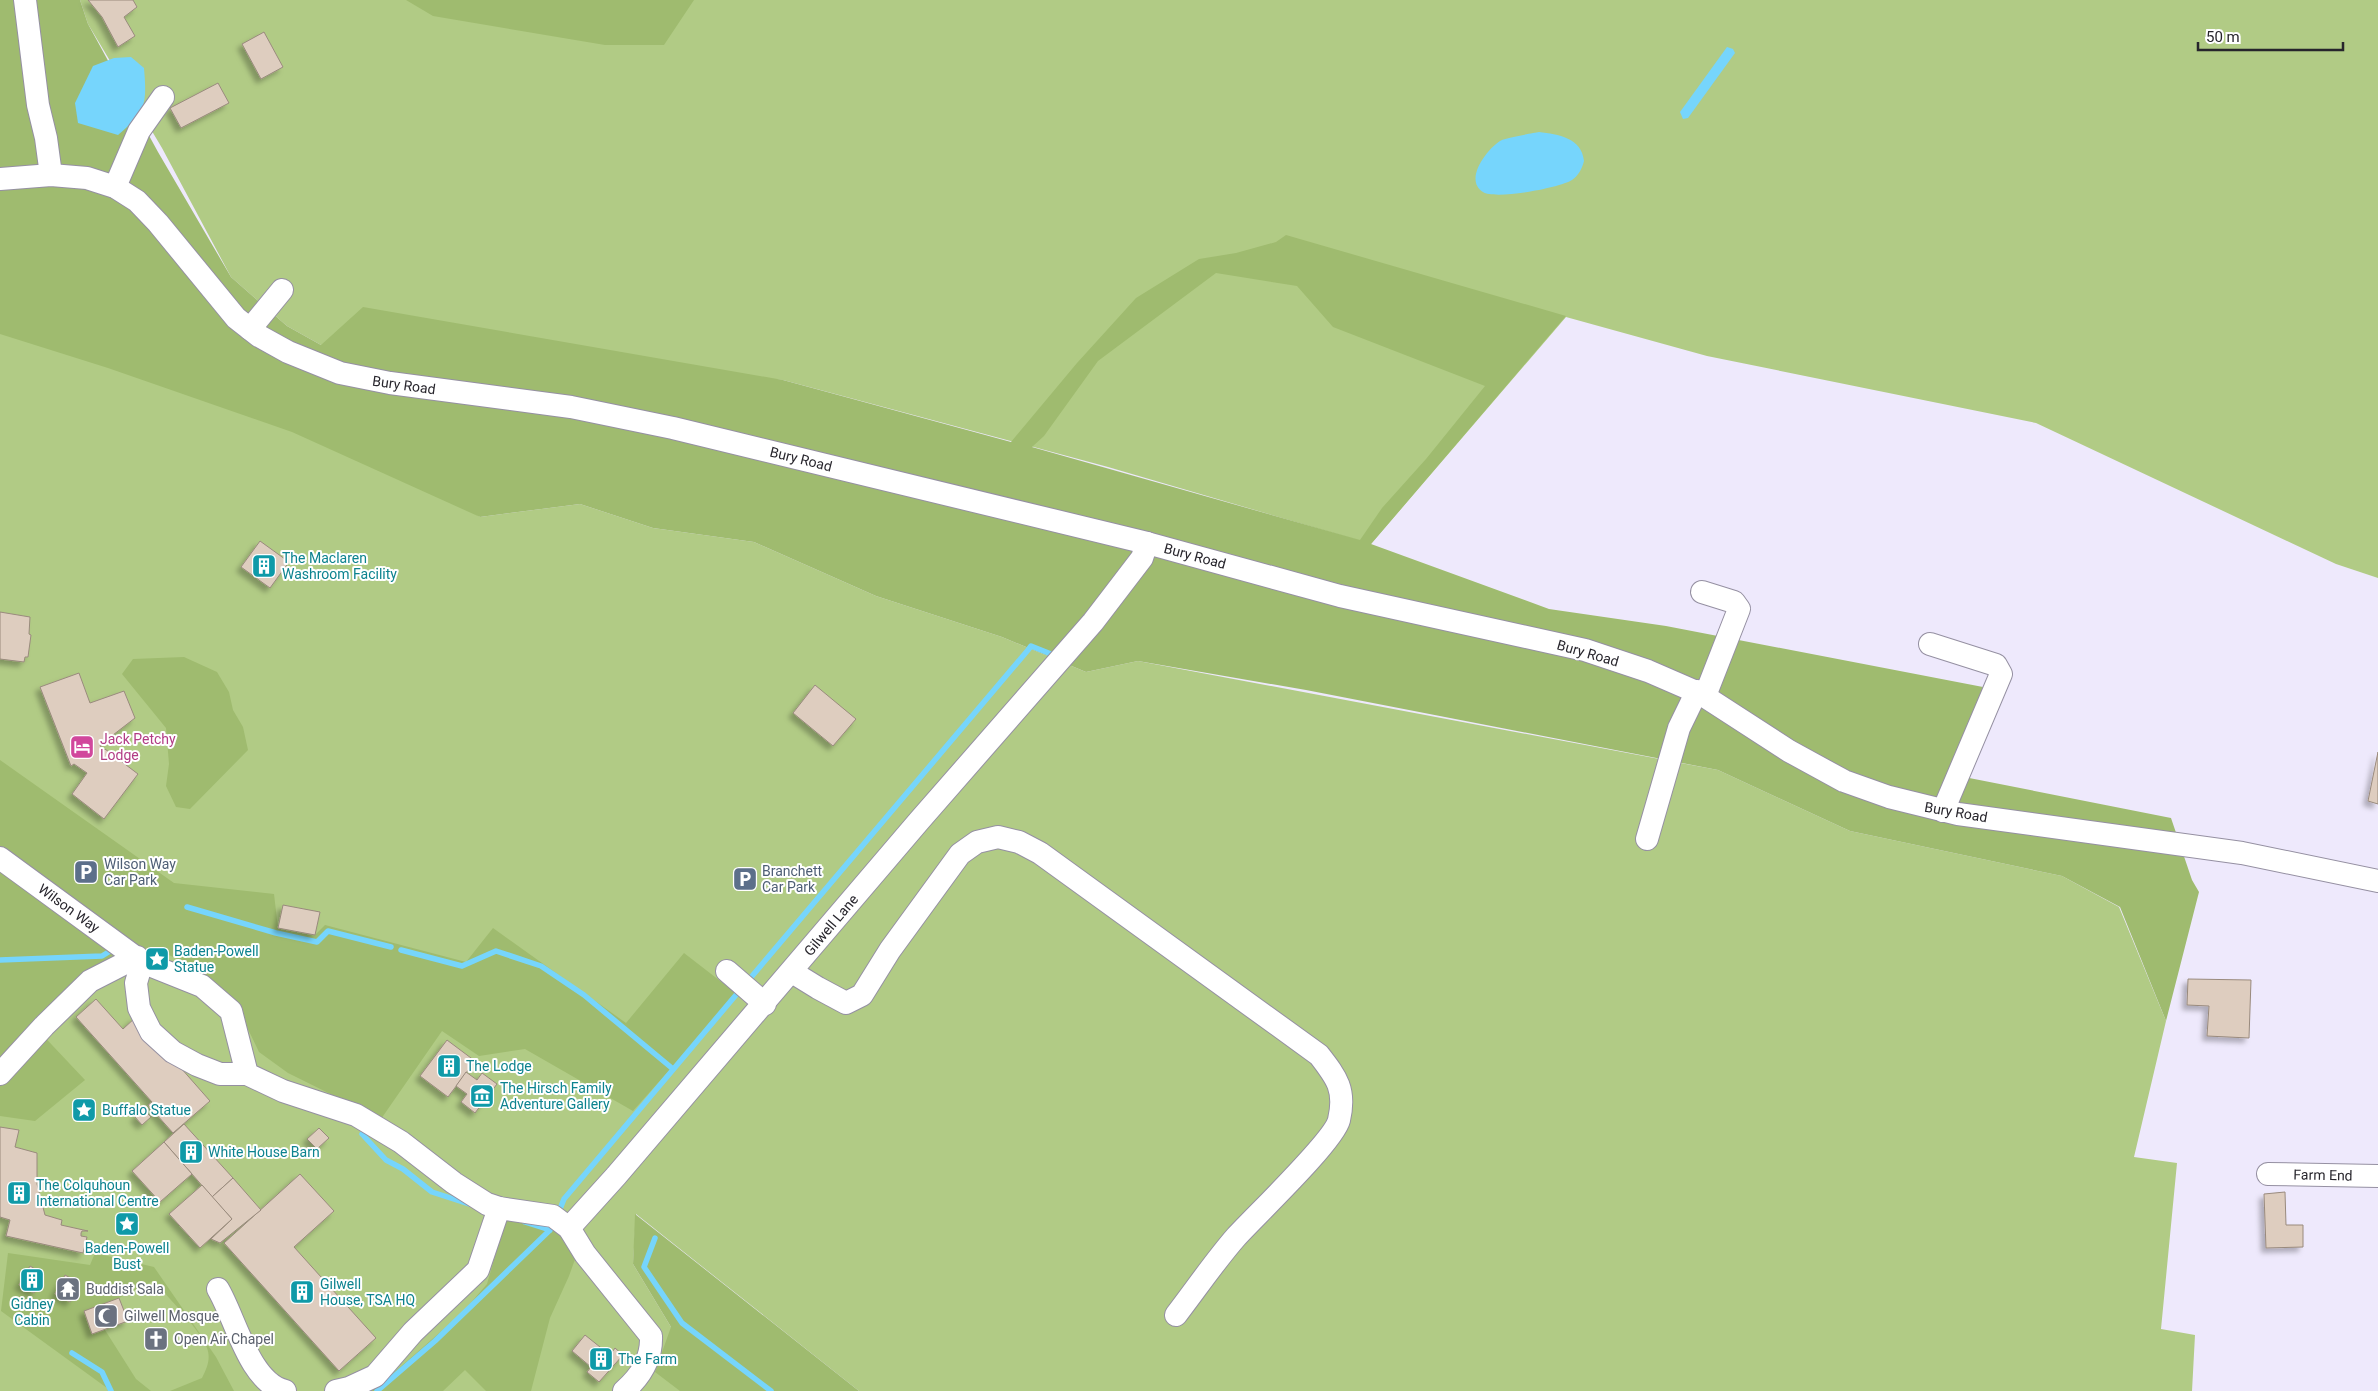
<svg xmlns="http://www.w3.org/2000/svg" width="2378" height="1391" viewBox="0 0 2378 1391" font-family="Roboto,sans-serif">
<defs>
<filter id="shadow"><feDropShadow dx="-4.5" dy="4.5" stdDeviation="2.5" flood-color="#0004"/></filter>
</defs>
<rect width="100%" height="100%" fill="#eee9fc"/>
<g fill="#b1cb85">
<path d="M80,0H2378V578L2336,564L2036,423L1707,356L1566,317L1371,544L1108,467L783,380L321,345L287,326L231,277L162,148L88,24Z"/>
<path d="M0,201L480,517L580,504L653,528L754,542L876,596L1002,637L1086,672L1138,661L1718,770L1850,831L2062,876L2119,907L2166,1021L2134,1157L2177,1163L2161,1329L2195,1335L2192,1391H859L636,1214L633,1264L671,1327L729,1391H0Z"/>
</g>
<g fill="#9fbb6f" fill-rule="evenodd">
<path d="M0,0H80L88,24L158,152L231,277L287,326L321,345L363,307L783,380L1011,442L1077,363L1136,298L1199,259L1236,253L1276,242L1286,235L1566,316L1371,544L1549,609L1666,626L1983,687L1954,775L2171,818L2192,880L2199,892L2166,1021L2120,907L2062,876L1850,831L1718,770L1306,690L1138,661L1086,672L1002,637L876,596L754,542L653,528L580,504L480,517L292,432L108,368L0,334ZM1216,273L1297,286L1333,327L1485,386L1426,459L1382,508L1360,540L1032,447L1044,436L1098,361Z"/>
<path d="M406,0H694L664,45H605L433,16Z"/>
<path d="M184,657L217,672L229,692L233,710L243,727L248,750L190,809L176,807L166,786L169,764L166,728L122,674L133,659Z"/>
<path d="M0,760L174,883L274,894L278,928L315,935L325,925L466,962L493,928L626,1023L684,953L737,994L633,1111L525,1049L479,1056L442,1031L381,1119L288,1073L259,1052L234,1000L195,968L155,948L118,953L36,1028L85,1080L35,1121L0,1116Z"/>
<path d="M508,1211L547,1221L578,1251L569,1276L550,1318L531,1391H486L465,1370L443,1391H360L381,1384L462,1313L487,1284Z"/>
<path d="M635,1214L859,1391H680L655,1372L671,1327L633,1264Z"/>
<path d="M8,1253L90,1265L95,1253L154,1267L216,1357L234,1391H170L202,1378C207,1368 211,1359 207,1348C201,1331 166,1294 153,1281L119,1298L128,1321L105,1330L136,1379L151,1391H108L107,1388L1,1311Z"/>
</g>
<g fill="#76d5fc">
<path d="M1727,47L1733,49L1735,53L1688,118L1683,119L1680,112Z"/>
<path d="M131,57L144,68C147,105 146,111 118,135L78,123L75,103L93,66L114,58Z"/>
<path d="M1539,132C1558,134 1582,138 1584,161C1582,169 1578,176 1572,180C1559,188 1495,200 1483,192C1463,180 1488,147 1502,140C1506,138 1533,133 1539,132Z"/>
</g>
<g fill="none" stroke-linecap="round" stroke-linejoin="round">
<g stroke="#76d5fc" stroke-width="5.5">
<path d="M187,907L276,933L317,942L328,931L391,947"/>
<path d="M401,950L462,966L496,951L541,966L584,995L673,1069"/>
<path d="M0,960L102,956L115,948"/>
<path d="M747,982L1028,650L1031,646L1056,656"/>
<path d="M362,1134L386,1160L403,1169L432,1192L469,1204"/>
<path d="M558,1214L564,1199L741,989"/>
<path d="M525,1222L550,1230"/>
<path d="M655,1238L644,1267L682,1323L771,1391"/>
<path d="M72,1353L102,1372L111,1391"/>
<path d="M377,1391L435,1341L550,1230L554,1222"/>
</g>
</g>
<g fill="#decdbf" stroke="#998a7d" filter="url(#shadow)">
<path d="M88,0H133L137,7L124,17L135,36L118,47L102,17Z"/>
<path d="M264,32L283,67L261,79L242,44Z"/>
<path d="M218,83L229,103L181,128L170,108Z"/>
<path d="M260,541L289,562L270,588L241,567Z"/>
<path d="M0,612L30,617L29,634L31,635L28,657H25L24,662L0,659Z"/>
<path d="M79,673L90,703L124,691L135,718L100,745L103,751L105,749L138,774L104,819L72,794L87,773L74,764L71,766L40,687Z"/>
<path d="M815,685L856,719L833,746L793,713Z"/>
<path d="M2378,752V804L2368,801Z"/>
<path d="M283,905L320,912L315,935L278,928Z"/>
<path d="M2188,979L2251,980L2249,1038L2207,1036L2209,1006L2187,1005Z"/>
<path d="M96,999L123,1029L136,1017L210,1101L173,1133L148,1105L152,1102L76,1017Z"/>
<path d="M447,1040L475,1061L448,1097L420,1076Z"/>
<path d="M466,1072L477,1080L482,1073L497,1084L475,1113L461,1102L467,1094L456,1086Z"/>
<path d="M143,1109L151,1117L142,1125L135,1117Z"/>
<path d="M184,1124L233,1178L212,1197L164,1142Z"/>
<path d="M0,1127L19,1130L15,1147L37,1153V1184L45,1215L62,1220L61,1225L88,1231H82L81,1233V1236L87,1237L83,1253L6,1236L10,1220L0,1217Z"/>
<path d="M319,1128L329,1138L317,1149L307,1139Z"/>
<path d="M164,1142L192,1174L160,1202L132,1171Z"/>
<path d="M300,1174L334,1211L294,1247L376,1338L339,1371L224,1243Z"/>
<path d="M233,1178L261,1210L220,1243L211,1239L232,1219L212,1197Z"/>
<path d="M202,1185L232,1219L200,1248L169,1214Z"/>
<path d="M2285,1192L2286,1225H2303V1247L2266,1248L2264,1194Z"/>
<path d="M30,1266L44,1274L34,1293L19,1285Z"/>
<path d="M65,1275L80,1283L70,1302L55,1294Z"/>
<path d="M119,1298L128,1321L92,1334L84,1311Z"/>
<path d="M585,1335L610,1355L615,1348L623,1355L599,1382L587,1372L591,1367L572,1351Z"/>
</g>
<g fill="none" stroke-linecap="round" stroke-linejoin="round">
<defs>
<g id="minor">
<path d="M25,0L38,105L46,138L51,175"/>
<path d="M0,179L51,175L87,178L115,187L137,201L158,223L236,318L259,336L288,352L340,373L390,383L571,407L673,428L1147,543L1340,596L1585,650L1648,671L1701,694L1789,751L1844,781L1889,797L1958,814L2242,853L2378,881"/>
<path d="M115,187L139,131L163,97"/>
<path d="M250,329L282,290"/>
<path d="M1702,592L1734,602L1739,609L1705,696"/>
<path d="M1930,644L1996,665L2001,674L1943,811"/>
<path d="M1647,839L1679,728L1697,691"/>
<path d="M0,858L142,962L202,986L231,1011L247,1074L283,1091L356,1115L401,1142L454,1183L487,1204L499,1208L553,1216L569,1228L585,1254L651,1336C652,1359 641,1376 624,1391"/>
<path d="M142,962L136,983L139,1008L151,1032L173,1052L197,1065L220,1074H247"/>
<path d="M727,971L765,1004"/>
<path d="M792,972L818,988L846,1003L862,995L890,950L960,854L977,842L998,837L1019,842L1040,853L1319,1055C1337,1078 1346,1090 1339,1120C1334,1141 1255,1216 1236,1237C1215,1261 1196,1289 1176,1315"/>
<path d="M0,1074L44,1026L90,981L137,957"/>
<path d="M2268,1174L2378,1176"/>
<path d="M569,1228L616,1176L919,821L1093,622L1142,558L1147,543"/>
<path d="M218,1289C235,1317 249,1382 285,1391"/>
<path d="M336,1391L349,1388L375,1376L413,1332L478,1270L499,1208"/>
</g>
</defs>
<use href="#minor" stroke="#9590a2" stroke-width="24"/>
<use href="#minor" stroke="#fff" stroke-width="22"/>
</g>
<defs>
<symbol id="building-square" viewBox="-11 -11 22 22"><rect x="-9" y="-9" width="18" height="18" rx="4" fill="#0f9aa8" stroke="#fff"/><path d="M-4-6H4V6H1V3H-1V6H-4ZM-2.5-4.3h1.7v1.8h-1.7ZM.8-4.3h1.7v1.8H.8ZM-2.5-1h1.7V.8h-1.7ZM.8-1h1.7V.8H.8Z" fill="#fff"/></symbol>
<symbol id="hotel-square" viewBox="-11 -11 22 22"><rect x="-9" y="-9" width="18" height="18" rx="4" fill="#d1479c" stroke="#fff"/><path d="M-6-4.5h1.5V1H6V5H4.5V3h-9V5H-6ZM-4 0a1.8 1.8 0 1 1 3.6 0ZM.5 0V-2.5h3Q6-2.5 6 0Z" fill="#fff"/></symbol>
<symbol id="parking-square" viewBox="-11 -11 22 22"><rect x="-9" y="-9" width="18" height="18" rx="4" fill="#5c6f8a" stroke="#fff"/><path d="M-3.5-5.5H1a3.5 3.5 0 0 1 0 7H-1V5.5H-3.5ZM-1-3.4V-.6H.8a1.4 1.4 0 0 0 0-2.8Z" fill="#fff"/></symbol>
<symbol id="sight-square" viewBox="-11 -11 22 22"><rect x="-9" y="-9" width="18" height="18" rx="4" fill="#0f9aa8" stroke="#fff"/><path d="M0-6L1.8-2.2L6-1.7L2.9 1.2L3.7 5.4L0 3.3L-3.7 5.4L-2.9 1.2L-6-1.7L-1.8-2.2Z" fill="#fff"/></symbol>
<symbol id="museum-square" viewBox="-11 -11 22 22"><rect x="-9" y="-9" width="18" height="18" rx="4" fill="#0f9aa8" stroke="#fff"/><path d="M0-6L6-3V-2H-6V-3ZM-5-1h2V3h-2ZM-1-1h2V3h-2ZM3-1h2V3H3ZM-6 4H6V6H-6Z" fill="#fff"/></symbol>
<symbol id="temple-square" viewBox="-11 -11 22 22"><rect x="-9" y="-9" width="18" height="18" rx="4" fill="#6b7280" stroke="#fff"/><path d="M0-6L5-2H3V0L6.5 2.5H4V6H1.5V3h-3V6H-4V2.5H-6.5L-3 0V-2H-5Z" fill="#fff"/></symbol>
<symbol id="mosque-square" viewBox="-11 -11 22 22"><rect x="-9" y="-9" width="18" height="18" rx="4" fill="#6b7280" stroke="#fff"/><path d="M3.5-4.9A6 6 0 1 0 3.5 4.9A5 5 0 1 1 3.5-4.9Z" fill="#fff"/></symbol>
<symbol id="church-square" viewBox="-11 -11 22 22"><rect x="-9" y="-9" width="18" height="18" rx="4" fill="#6b7280" stroke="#fff"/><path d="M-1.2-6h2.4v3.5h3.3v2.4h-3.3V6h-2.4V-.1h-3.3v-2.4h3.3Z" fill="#fff"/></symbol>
</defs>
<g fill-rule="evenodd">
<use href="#building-square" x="250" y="552" width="28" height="28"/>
<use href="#hotel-square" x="68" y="733" width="28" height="28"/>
<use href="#parking-square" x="72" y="858" width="28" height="28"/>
<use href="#parking-square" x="731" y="865" width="28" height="28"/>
<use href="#sight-square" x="143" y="945" width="28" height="28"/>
<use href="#building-square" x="435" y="1052" width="28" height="28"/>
<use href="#museum-square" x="468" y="1082" width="28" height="28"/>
<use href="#sight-square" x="70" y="1096" width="28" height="28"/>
<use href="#building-square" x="177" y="1138" width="28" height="28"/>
<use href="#building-square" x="5" y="1179" width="28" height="28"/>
<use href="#sight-square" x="113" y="1210" width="28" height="28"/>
<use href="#building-square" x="18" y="1266" width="28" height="28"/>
<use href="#temple-square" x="54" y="1275" width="28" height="28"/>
<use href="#building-square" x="288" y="1278" width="28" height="28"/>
<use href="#mosque-square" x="92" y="1302" width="28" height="28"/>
<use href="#church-square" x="142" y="1325" width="28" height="28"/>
<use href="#building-square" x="587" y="1345" width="28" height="28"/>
</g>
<g text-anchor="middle" stroke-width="4" stroke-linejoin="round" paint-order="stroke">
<g font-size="14" fill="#27252c" stroke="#fff">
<text transform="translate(404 385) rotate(8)" y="5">Bury Road</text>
<text transform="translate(801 459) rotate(14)" y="5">Bury Road</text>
<text transform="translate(1195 556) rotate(15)" y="5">Bury Road</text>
<text transform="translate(1588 653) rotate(16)" y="5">Bury Road</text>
<text transform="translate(1956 812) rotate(10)" y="5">Bury Road</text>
<text transform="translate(69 908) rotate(36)" y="5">Wilson Way</text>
<text transform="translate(831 925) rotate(-50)" y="5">Gilwell Lane</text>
<text transform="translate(2323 1175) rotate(1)" y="5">Farm End</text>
</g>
<g font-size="14" fill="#0d838f" stroke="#fff" text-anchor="start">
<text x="282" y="563">The Maclaren<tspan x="282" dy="16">Washroom Facility</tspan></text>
<text x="174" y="956">Baden-Powell<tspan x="174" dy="16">Statue</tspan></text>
<text x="466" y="1071">The Lodge</text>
<text x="500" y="1093">The Hirsch Family<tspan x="500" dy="16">Adventure Gallery</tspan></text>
<text x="102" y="1115">Buffalo Statue</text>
<text x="208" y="1157">White House Barn</text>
<text x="36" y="1190">The Colquhoun<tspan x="36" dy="16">International Centre</tspan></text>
<text x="127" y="1253" text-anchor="middle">Baden-Powell<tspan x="127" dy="16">Bust</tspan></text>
<text x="320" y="1289">Gilwell<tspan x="320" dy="16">House, TSA HQ</tspan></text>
<text x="32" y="1309" text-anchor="middle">Gidney<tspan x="32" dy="16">Cabin</tspan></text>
<text x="618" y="1364">The Farm</text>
</g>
<g font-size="14" fill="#b23c85" stroke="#fff" text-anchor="start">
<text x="100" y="744">Jack Petchy<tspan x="100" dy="16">Lodge</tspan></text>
</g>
<g font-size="14" fill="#4e5e75" stroke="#fff" text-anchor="start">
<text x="104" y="869">Wilson Way<tspan x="104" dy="16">Car Park</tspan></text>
<text x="762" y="876">Branchett<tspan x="762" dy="16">Car Park</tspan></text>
</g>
<g font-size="14" fill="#5b616d" stroke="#fff" text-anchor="start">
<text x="86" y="1294">Buddist Sala</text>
<text x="124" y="1321">Gilwell Mosque</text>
<text x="174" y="1344">Open Air Chapel</text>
</g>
</g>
<path d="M2198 42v8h145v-8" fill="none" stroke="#27252c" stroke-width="2.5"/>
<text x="2206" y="42" font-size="15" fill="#27252c" stroke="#ffffff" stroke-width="4" paint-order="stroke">50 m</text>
</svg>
